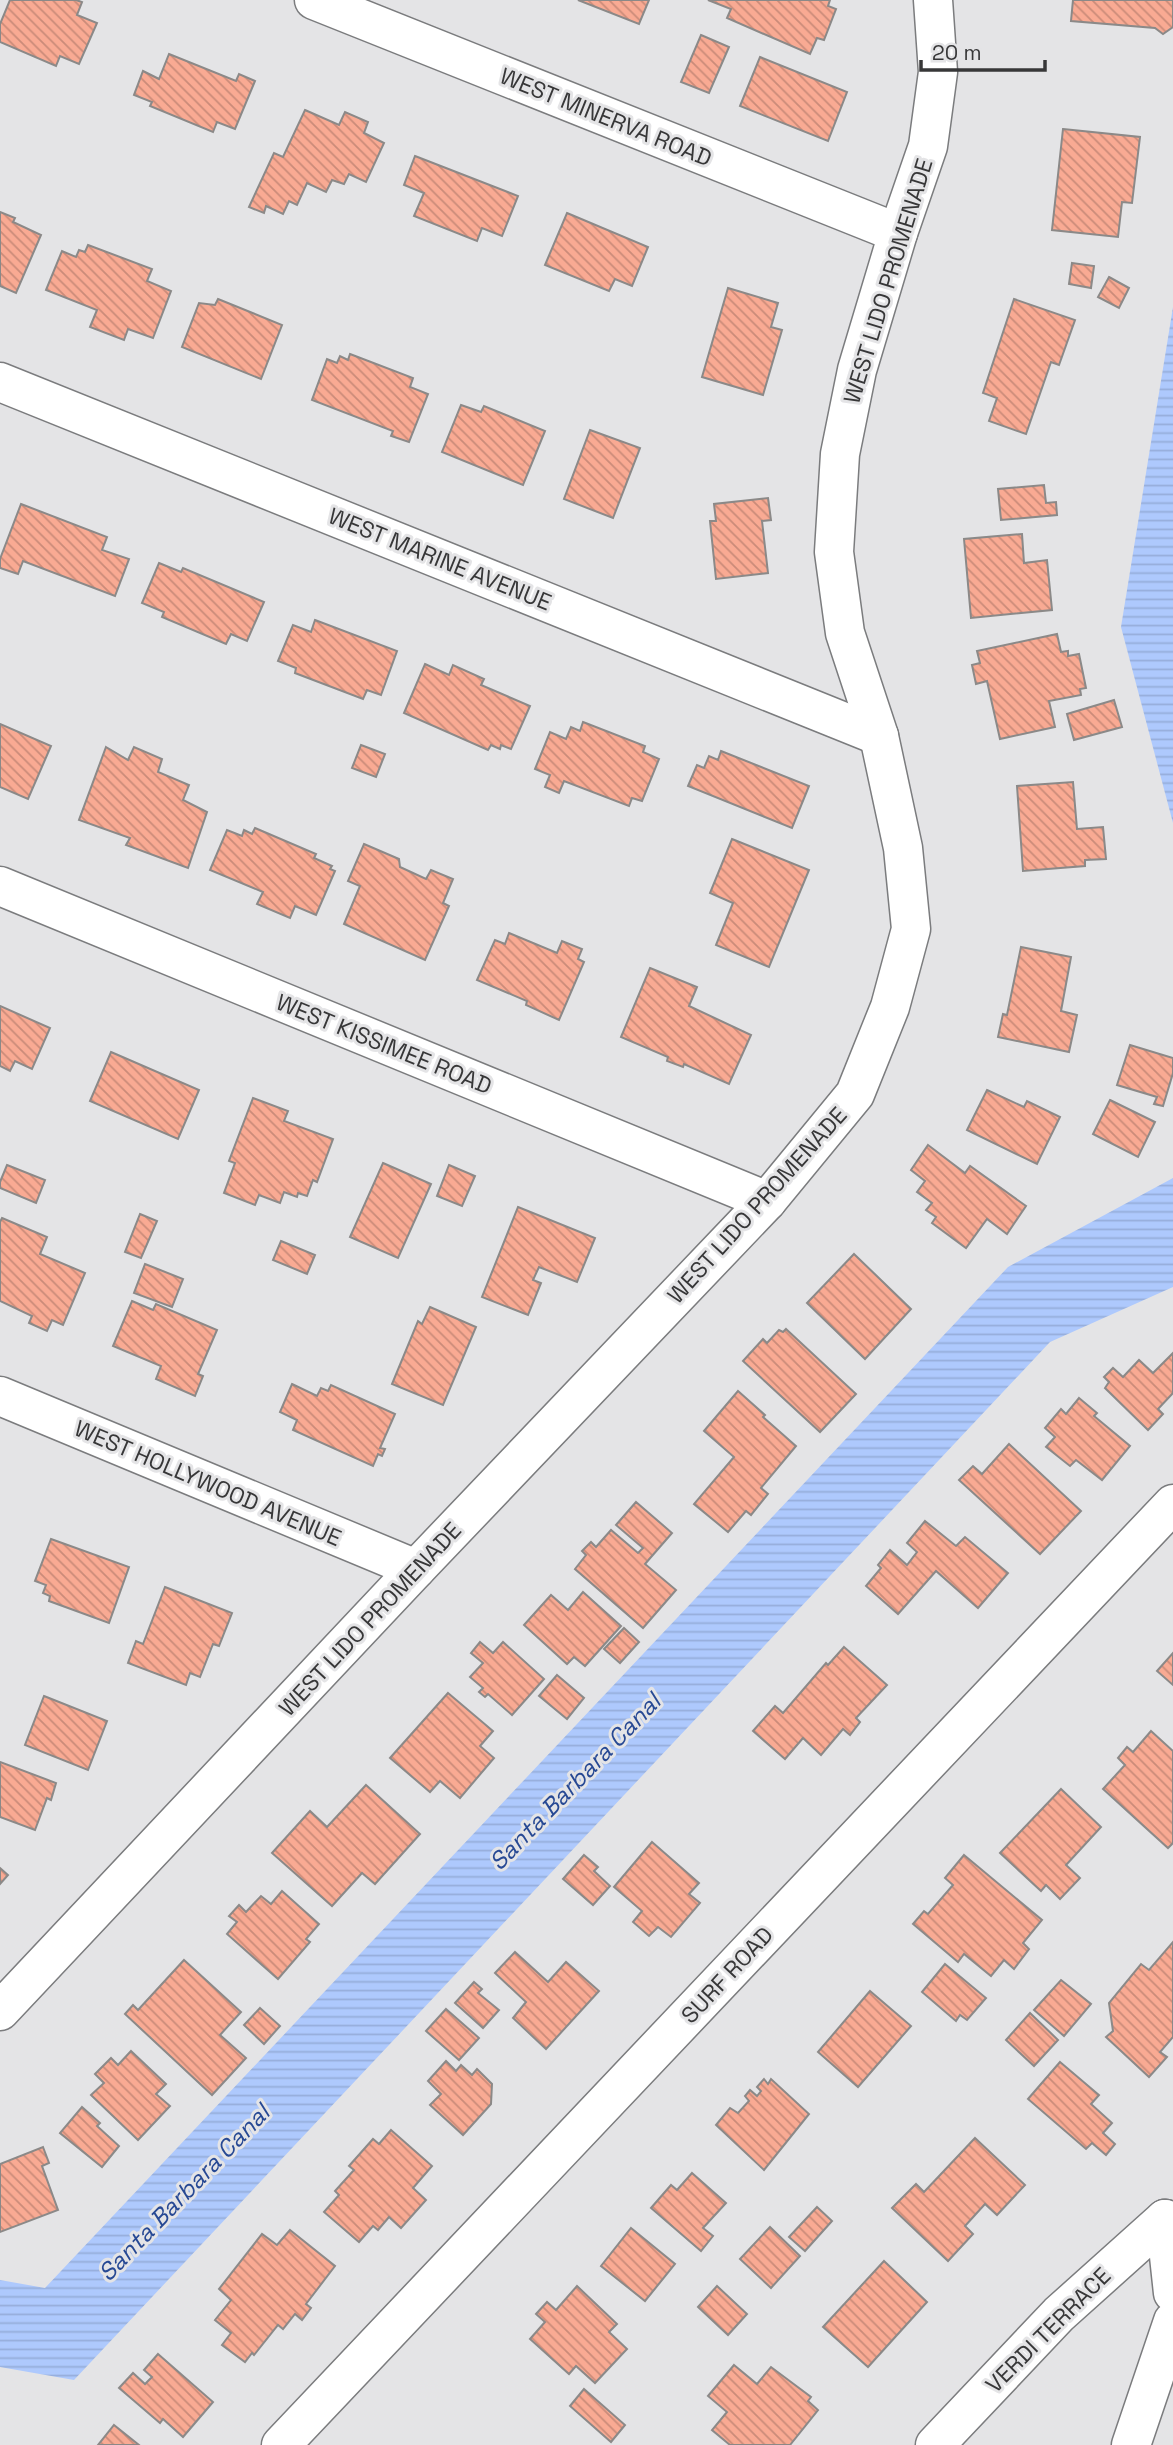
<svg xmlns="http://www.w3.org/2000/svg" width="1173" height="2445" viewBox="0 0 1173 2445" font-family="'Space Grotesk',sans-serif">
<defs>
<pattern id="water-rules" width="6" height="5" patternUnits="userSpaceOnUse" patternTransform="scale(1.75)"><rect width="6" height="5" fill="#aec9fd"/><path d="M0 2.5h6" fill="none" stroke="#96adda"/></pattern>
<pattern id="building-back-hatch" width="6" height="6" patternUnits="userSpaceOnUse" patternTransform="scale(1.75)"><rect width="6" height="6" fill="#f9aa93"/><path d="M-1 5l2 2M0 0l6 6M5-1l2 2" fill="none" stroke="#ca8b79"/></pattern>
</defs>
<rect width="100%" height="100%" fill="#e4e4e6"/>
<g fill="url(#water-rules)">
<path d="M1173,307V823L1121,627Z"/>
<path d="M1173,1178V1287L1050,1342L74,2380L0,2367V2280L45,2288L1008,1267Z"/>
</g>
<g fill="url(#building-back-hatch)" stroke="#8b8988" stroke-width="2">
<path d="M10,0H76L82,2L77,15L97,23L79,64L60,56L56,66L0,42V24Z"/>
<path d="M578,0H649L639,24Z"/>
<path d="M708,0H830L828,6L836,9L824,40L817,38L810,54L727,18L731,9Z"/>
<path d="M1073,0H1173V27L1163,34L1155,28L1071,21Z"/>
<path d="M701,35L729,47L709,93L681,82Z"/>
<path d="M169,54L236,81L239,74L255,81L235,129L217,122L213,132L150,106L152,102L134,95L143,71L159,79Z"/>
<path d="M760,57L847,92L828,141L740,106Z"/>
<path d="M305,110L339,125L345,112L368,122L364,133L384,143L366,182L349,174L344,184L332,180L326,192L307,183L297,205L289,201L283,214L266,206L264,213L249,207L274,153L283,157Z"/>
<path d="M1063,129L1140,137L1132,203L1122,202L1118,237L1052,230Z"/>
<path d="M415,156L518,196L502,236L482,228L477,241L414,216L424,193L404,185Z"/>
<path d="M0,212L15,218L13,222L41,235L16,293L0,286Z"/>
<path d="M567,213L648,247L632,286L615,279L609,291L545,265Z"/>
<path d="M88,245L152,269L147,281L171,291L153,338L128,329L124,340L90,327L97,310L46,290L62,251L76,257L79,250L85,252Z"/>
<path d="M1072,263L1094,266L1091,288L1069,284Z"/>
<path d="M1109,277L1129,288L1119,308L1098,297Z"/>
<path d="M728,288L778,303L771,327L782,330L763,395L702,377Z"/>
<path d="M218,299L282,325L261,379L182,347L199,303L215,305Z"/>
<path d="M1014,299L1075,320L1059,365L1051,362L1026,434L989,421L997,398L983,393Z"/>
<path d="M350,354L413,378L410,387L428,394L409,442L391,436L393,431L312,400L327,359L337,363L340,356L348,360Z"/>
<path d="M461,405L481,412L484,406L545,431L523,485L442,452Z"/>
<path d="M590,430L640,448L613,518L564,499Z"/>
<path d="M1044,485L1046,503L1056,502L1057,515L1001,520L998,489Z"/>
<path d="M768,498L771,520L762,521L768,573L716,579L710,521H716L714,504Z"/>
<path d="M21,504L107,537L102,550L129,559L115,596L23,561L18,574L0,568V559Z"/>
<path d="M1022,534L1024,563L1047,560L1052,610L971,618L964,539Z"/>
<path d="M159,563L181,572L183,568L264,602L247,641L231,634L226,644L162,617L164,612L142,603Z"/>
<path d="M315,620L397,651L381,695L367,690L363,699L295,673L296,668L278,661L293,625L311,632Z"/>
<path d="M1057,634L1061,652L1068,651V656L1079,654L1086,688L1080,689L1081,695L1049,701L1055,727L1000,739L987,681L976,684L972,665L980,663L977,651Z"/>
<path d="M425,664L449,675L453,665L484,679L481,685L530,706L511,749L501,745L500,749L491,745L488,750L404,713Z"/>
<path d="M1114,700L1122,727L1074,740L1067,714Z"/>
<path d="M583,722L645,746L643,752L659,759L642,801L632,798L629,806L564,781L559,793L545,787L550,775L535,769L550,732L566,739L571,727L580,731Z"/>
<path d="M0,724L51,746L28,799L0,787Z"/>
<path d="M361,745L385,754L376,777L352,768Z"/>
<path d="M106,747L128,760L134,747L162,759L158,772L189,785L183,800L207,812L188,868L126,845L130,838L79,820Z"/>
<path d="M721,751L809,786L792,828L688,786L697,765L704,768L709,756L718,760Z"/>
<path d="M1073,782L1077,829L1103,827L1106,859L1085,860V866L1023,871L1017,786Z"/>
<path d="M255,828L316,854L314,858L332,866L330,869L335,871L316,915L295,906L290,918L257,904L263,892L210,870L227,830L242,836L244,830L252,834Z"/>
<path d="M732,839L809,870L769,967L716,945L733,903L710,893Z"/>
<path d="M364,844L399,859L400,867L426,879L431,870L453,879L443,903L449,906L425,960L344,924L360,886L348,881Z"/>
<path d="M509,933L557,953L562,941L582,949L578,959L584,962L559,1020L526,1005L527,1001L477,980L495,940L505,944Z"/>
<path d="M1021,947L1071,957L1061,1011L1077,1015L1069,1052L998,1037L1003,1014L1007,1015Z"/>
<path d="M650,968L697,987L689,1006L751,1035L729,1084L684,1064L683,1067L667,1061L668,1057L621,1037Z"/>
<path d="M0,1006L50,1028L32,1069L15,1061L10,1071L0,1066Z"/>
<path d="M1130,1045L1173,1058V1073L1163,1106L1154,1104L1157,1097L1117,1085Z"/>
<path d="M111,1052L199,1090L178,1139L90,1101Z"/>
<path d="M987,1090L1024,1107L1027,1101L1060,1117L1037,1164L967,1130Z"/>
<path d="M253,1098L288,1111L284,1121L333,1139L317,1182L313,1180L307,1196L298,1193L297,1197L284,1192L280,1203L259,1195L255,1205L224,1193L235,1163L229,1161Z"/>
<path d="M1110,1100L1155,1122L1138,1157L1093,1134Z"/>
<path d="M928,1145L965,1173L970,1166L1026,1206L1007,1234L987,1219L966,1248L932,1223L936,1217L926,1210L932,1203L917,1192L925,1181L911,1170Z"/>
<path d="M383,1163L431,1184L398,1258L350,1237Z"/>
<path d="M7,1165L45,1180L36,1203L0,1188V1182Z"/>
<path d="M449,1165L475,1176L462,1206L437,1196Z"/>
<path d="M518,1207L595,1238L577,1282L539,1267L533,1280L541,1283L528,1315L482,1297Z"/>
<path d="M140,1214L157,1221L141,1258L125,1252Z"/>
<path d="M2,1218L47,1237L40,1254L85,1273L63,1325L52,1320L47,1331L29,1323L32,1316L0,1301V1222Z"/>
<path d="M281,1241L315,1255L307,1274L273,1260Z"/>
<path d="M854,1254L911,1309L865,1359L807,1303Z"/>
<path d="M145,1264L183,1279L172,1307L134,1293Z"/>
<path d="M132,1301L153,1310L156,1304L217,1330L198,1374L203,1376L195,1396L156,1379L161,1366L113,1346Z"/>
<path d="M430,1307L476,1327L443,1405L392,1384L418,1321L422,1324Z"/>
<path d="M786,1329L856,1394L820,1432L743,1361L763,1339L767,1343L779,1330L783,1332Z"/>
<path d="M1173,1353V1393L1158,1409L1163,1414L1148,1430L1105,1388L1109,1382L1104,1377L1113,1368L1123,1377L1139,1360L1153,1373Z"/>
<path d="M292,1384L317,1396L321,1388L328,1391L331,1385L395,1414L380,1448L385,1449L382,1456L378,1454L373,1466L293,1430L297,1420L280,1412Z"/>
<path d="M738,1391L765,1415L763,1417L796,1446L761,1488L768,1494L751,1515L746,1511L728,1532L694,1504L734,1457L704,1431Z"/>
<path d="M1079,1398L1097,1413L1094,1416L1130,1446L1102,1480L1076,1460L1070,1466L1046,1447L1055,1437L1045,1428L1061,1409L1066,1414Z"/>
<path d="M1009,1444L1081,1511L1040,1554L959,1480L973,1466L982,1474Z"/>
<path d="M636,1502L672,1533L645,1564L676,1590L643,1628L575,1569L586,1555L582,1551L591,1542L596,1547L611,1530L638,1553L643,1548L616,1525Z"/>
<path d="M925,1521L956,1546L965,1537L1008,1573L978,1608L936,1571L898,1614L866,1586L881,1568L878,1565L890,1550L907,1565L917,1552L907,1543Z"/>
<path d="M51,1539L129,1567L109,1623L49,1601L50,1596L43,1593L46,1585L35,1581Z"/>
<path d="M165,1587L232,1613L219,1646L213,1644L200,1677L190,1673L186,1685L128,1663L136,1641L143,1644Z"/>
<path d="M583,1592L621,1626L585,1666L574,1657L567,1664L524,1625L551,1595L568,1610Z"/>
<path d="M624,1628L639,1642L620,1663L604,1649Z"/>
<path d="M480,1642L493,1653L503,1642L544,1679L512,1715L488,1694L485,1697L479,1692L483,1688L470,1677L483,1663L471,1653Z"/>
<path d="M844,1647L887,1685L856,1718L860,1722L850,1735L843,1729L821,1755L803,1738L785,1759L753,1731L775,1706L783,1713L826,1663L828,1665Z"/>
<path d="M1173,1653V1685L1157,1671Z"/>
<path d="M557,1675L584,1698L567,1719L539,1696Z"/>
<path d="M448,1693L493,1731L480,1746L494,1758L460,1798L440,1781L430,1792L390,1758Z"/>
<path d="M44,1696L107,1721L88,1770L25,1745Z"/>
<path d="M1151,1731L1173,1751V1843L1168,1848L1103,1789L1125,1765L1118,1758L1127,1747L1133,1752Z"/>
<path d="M0,1762L56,1783L51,1800L47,1798L35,1830L0,1817Z"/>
<path d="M366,1785L420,1834L375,1884L362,1873L332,1906L272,1853L310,1811L327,1827Z"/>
<path d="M1061,1789L1101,1827L1066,1865L1080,1878L1060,1899L1046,1885L1041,1891L1000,1853Z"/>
<path d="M652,1842L699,1883L689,1894L700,1903L671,1937L658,1927L649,1936L633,1922L642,1911L614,1887Z"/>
<path d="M584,1855L598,1867L594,1871L610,1886L593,1905L563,1879Z"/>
<path d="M964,1855L1042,1920L1023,1943L1029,1949L1014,1969L1004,1960L991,1976L964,1954L958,1962L913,1924L924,1911L928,1914L953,1885L945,1878Z"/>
<path d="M0,1868L8,1875L0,1884Z"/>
<path d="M282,1891L319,1924L306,1939L310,1942L278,1979L227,1934L237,1922L229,1916L239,1905L246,1912L261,1896L271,1904Z"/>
<path d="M1173,1942V2037L1160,2052L1167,2057L1149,2077L1106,2037L1113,2031L1109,2003L1141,1964L1149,1970Z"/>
<path d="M515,1952L548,1982L566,1962L599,1991L546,2049L513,2018L526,2002L495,1973Z"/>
<path d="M184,1960L241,2012L220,2035L246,2058L212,2095L125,2014L133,2005L138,2010Z"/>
<path d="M945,1964L986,1998L967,2020L960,2015L956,2021L922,1992Z"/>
<path d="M1061,1980L1091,2004L1064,2036L1034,2010Z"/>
<path d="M474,1982L482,1989L478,1993L499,2010L483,2028L455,2003Z"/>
<path d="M870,1991L911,2026L858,2087L818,2052Z"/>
<path d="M260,2008L280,2026L264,2044L244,2025Z"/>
<path d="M446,2009L479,2038L459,2060L426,2031Z"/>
<path d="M1030,2013L1058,2040L1034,2066L1006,2040Z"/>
<path d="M131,2051L166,2084L156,2094L170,2106L138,2140L91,2095L104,2083L95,2074L111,2058L118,2065Z"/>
<path d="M446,2061L456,2071L461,2065L472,2075L477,2069L492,2084L491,2104L463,2135L430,2105L441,2094L428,2081Z"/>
<path d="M1060,2062L1099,2095L1091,2104L1112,2123L1103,2133L1115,2144L1106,2155L1092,2143L1086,2149L1028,2099Z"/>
<path d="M764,2079L768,2084L771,2079L809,2114L764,2170L716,2125L730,2108L738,2113L749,2101L745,2096L750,2090L757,2096L761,2091L757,2087Z"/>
<path d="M82,2107L100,2123L97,2126L119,2146L102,2167L60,2133Z"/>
<path d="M391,2130L432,2166L413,2188L426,2200L401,2228L389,2217L378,2230L373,2226L359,2242L324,2212L339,2195L335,2191L354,2170L349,2166L373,2139L379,2144Z"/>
<path d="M975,2138L1025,2185L997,2215L985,2204L965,2226L973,2234L948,2261L892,2208L916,2184L924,2192Z"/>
<path d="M43,2147L49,2163L42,2166L58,2210L0,2232V2164Z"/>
<path d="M692,2173L726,2203L703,2228L713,2236L701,2251L651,2208L671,2185L677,2190Z"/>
<path d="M817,2207L832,2221L805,2251L789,2237Z"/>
<path d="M770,2227L800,2256L771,2288L740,2259Z"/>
<path d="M631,2228L675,2264L645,2301L601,2266Z"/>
<path d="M290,2230L335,2266L306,2304L311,2308L302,2320L295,2314L283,2329L278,2325L254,2355L252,2353L245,2362L222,2345L231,2333L215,2320L231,2300L219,2289L262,2234L277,2245Z"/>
<path d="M884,2261L927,2302L868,2367L823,2327Z"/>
<path d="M577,2286L617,2324L609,2332L627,2349L595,2383L576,2366L569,2374L530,2339L545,2322L536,2314L547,2302L556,2310Z"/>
<path d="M717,2286L747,2314L728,2335L698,2307Z"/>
<path d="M158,2354L213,2402L183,2437L163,2419L160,2423L119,2388L133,2373L145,2384L152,2377L144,2370Z"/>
<path d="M734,2365L757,2384L771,2367L811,2397L808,2401L818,2410L790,2445H730L712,2430L727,2412L708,2396Z"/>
<path d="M584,2389L625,2425L611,2442L570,2406Z"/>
<path d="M114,2425L139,2445H98Z"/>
</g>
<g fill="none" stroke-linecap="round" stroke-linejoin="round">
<defs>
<g id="minor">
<path d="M314,0L898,233"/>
<path d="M0,382L879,736"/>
<path d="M0,886L767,1201"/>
<path d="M0,1396L416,1569"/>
<path d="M0,2011L416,1569L767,1201L855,1094L890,1007L911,929L903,848L879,736L845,633L834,552L840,454L857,370L898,233L928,146L938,72L933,0"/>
<path d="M1165,2219L1173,2293"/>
<path d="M281,2445L1173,1504"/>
<path d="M935,2445L1059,2314L1165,2219"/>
<path d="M1131,2445L1173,2321"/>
</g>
</defs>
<use href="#minor" stroke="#7b7c7e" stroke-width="41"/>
<use href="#minor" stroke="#fff" stroke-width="38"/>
</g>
<g text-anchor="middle" stroke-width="6" stroke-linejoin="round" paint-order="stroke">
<g font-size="23" fill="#373738" stroke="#e4e4e6">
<text transform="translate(606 117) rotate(22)" y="8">WEST MINERVA ROAD</text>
<text transform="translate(888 281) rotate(-73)" y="8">WEST LIDO PROMENADE</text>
<text transform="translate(440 559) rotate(22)" y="8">WEST MARINE AVENUE</text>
<text transform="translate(384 1044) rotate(22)" y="8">WEST KISSIMEE ROAD</text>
<text transform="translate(757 1205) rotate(-48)" y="8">WEST LIDO PROMENADE</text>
<text transform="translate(208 1483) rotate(23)" y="8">WEST HOLLYWOOD AVENUE</text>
<text transform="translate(370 1619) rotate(-47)" y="8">WEST LIDO PROMENADE</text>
<text transform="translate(727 1975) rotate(-47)" y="8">SURF ROAD</text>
<text transform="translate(1048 2330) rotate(-45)" y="8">VERDI TERRACE</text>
</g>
<g font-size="24" font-style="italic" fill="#274994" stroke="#e4e4e6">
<text transform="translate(575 1782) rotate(-46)" y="8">Santa Barbara Canal</text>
<text transform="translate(184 2193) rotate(-46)" y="8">Santa Barbara Canal</text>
</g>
</g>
<path d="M921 60v10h124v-10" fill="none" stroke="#373738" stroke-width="3.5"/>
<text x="932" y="60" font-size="21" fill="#373738" stroke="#e4e4e6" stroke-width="5" paint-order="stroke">20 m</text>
</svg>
